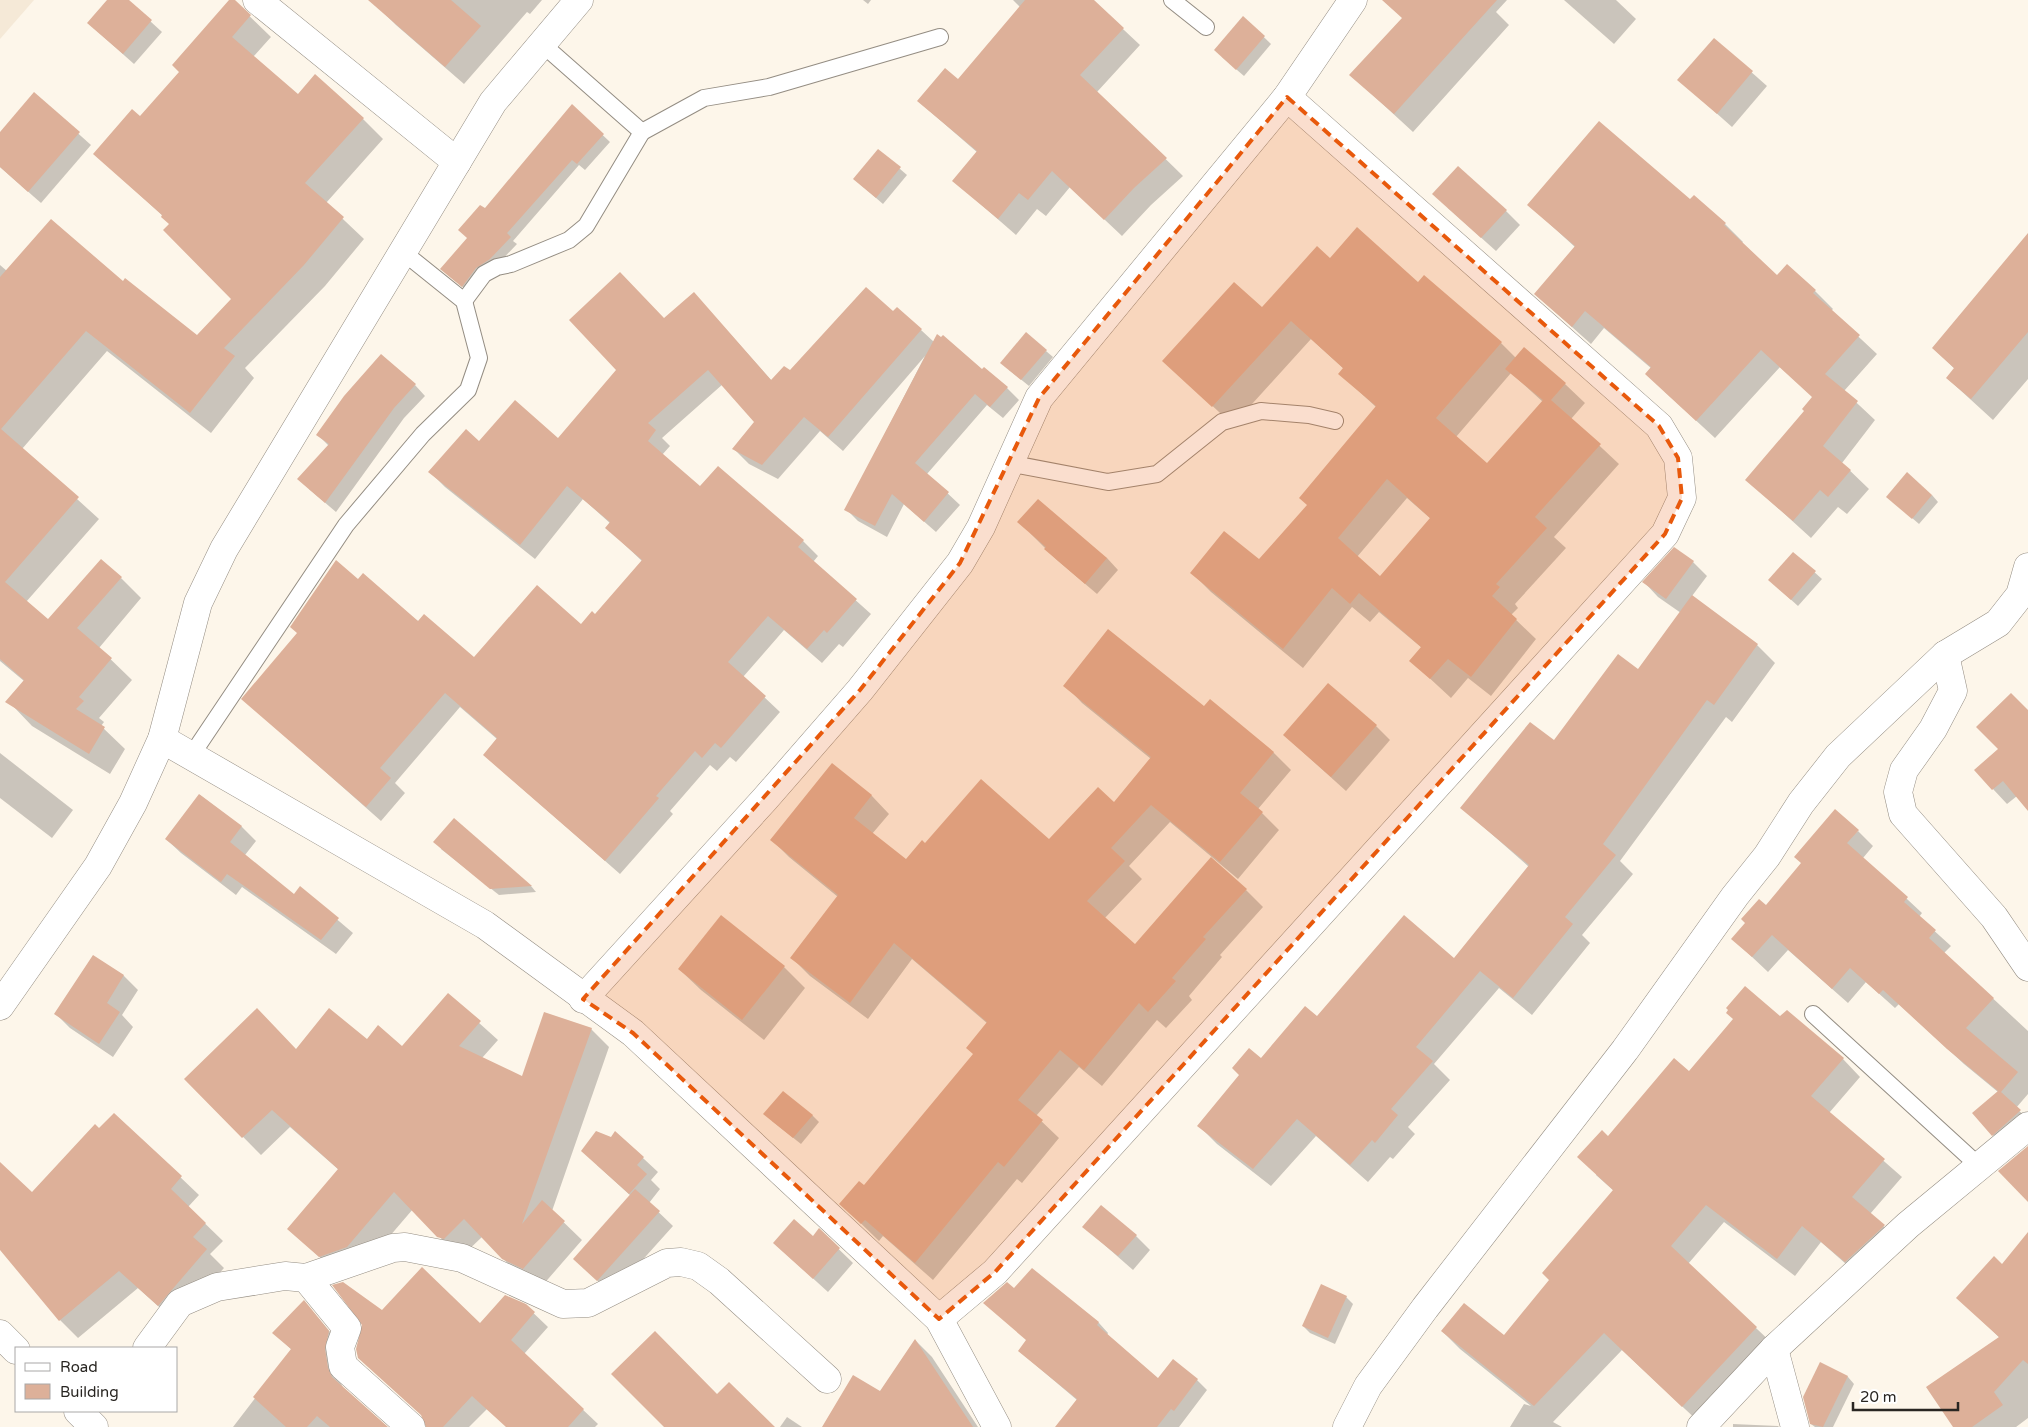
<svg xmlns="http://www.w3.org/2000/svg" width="2028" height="1427" viewBox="0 0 2028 1427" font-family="'Varela Round',sans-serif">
<rect width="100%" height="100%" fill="#fdf6ea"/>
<path fill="#f5e9d7" d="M0,0H34L0,39Z"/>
<g fill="#0003" fill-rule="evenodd">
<path d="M108,0H127L162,32L134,64L88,23Z"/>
<path d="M230,0H233L271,37L253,57L298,96L363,119L383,139L326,203L364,239L325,286L245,368L254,378L211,433L107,351L22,449L99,519L26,602L48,621L121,578L141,598L99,648L132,680L99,718L104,722L101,726L125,749L110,774L32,726L12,705L24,681L0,661V265L7,271L123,283L197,337L233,299L163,216L95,154L140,118L180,72Z"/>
<path d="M378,0H542L530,14L527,12L464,84L396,25L378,7Z"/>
<path d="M863,0H871L868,4Z"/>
<path d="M1013,0H1092L1140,45L1097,92L1183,176L1151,205L1122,236L1070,187L1046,216L1037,209L1016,235L954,181L978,153L918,101L958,81L1020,7Z"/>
<path d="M1384,0H1507L1496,12L1509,25L1413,132L1351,75L1403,18Z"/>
<path d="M1564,0H1616L1636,19L1614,44Z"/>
<path d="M1244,18L1271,44L1244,76L1222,57Z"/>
<path d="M1714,39L1767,86L1732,127L1679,80Z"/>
<path d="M34,94L91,145L41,203L0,167V145Z"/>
<path d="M572,106L610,142L585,170L579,165L513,241L517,244L470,293L448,275L485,210Z"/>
<path d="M878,150L907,175L883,204L861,185Z"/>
<path d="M1690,201L1725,224L1743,242L1742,243L1777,276L1815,291L1833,309L1831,311L1877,354L1844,391L1875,420L1842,463L1869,489L1847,514L1838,507L1811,538L1747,480L1806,412L1813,397L1780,367L1715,438L1665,392L1652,369L1604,328L1591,344L1535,294L1576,248L1529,205Z"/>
<path d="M1448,208L1506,211L1520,225L1496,251Z"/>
<path d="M2028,235V379L1993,420L1947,378L1955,369L1933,348Z"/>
<path d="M1330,260L1418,283L1501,343L1516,358L1565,384L1585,403L1571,419L1619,464L1554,537L1566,548L1515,604L1518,608L1511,615L1536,639L1491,696L1468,678L1451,698L1411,661L1422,648L1379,612L1370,622L1352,607L1303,668L1211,592L1192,573L1259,560L1308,505L1376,407L1340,374L1344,369L1311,339L1233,425L1164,361L1262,309ZM1511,373L1543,402L1487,465L1456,437ZM1407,498L1431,519L1381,578L1357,557Z"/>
<path d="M708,309L772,381L893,312L921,330L934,342L982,371L1007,388L1019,400L1003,418L987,405L927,474L960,505L936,532L904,504L887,537L858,521L846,509L925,356L843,451L820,431L778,479L749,464L734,449L756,422L723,384L662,438L670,446L662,455L700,488L718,467L803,541L818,556L813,562L871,614L843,647L839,644L822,663L784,630L743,677L780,712L736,762L730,757L717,771L710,765L670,811L673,814L620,874L484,755L497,739L460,707L395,783L405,793L381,821L243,699L359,581L474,659L581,625L596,616L643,562L607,528L611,524L583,499L535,559L445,487L430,472L480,442L559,440L665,319Z"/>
<path d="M1046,351L1053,357L1029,386L1009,370Z"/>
<path d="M415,385L425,396L404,418L336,512L309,489L329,446L318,435Z"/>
<path d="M1932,495L1938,502L1919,524L1895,503Z"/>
<path d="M1030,533L1107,558L1118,570L1097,594L1057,560Z"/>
<path d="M1793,553L1822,579L1798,606L1777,587Z"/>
<path d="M1693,562L1707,576L1692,596L1757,645L1775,663L1732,722L1726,717L1620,861L1633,874L1582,935L1590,943L1532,1015L1499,988L1434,1064L1450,1080L1408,1127L1415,1134L1393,1159L1390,1157L1368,1182L1316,1136L1271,1186L1217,1144L1199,1126L1262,1060L1317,1017L1454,959L1529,867L1462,808L1554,742L1638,671L1681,613L1658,597L1644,582Z"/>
<path d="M1065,685L1204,708L1273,752L1291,770L1258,809L1279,830L1238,879L1170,822L1129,866L1142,879L1104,919L1135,946L1246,890L1263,907L1220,955L1222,957L1189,996L1192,1000L1166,1028L1157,1020L1102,1086L1079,1067L1036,1116L1059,1138L1022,1183L1017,1179L933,1280L883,1236L879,1241L841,1204L864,1187L974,1055L988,1024L912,959L868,1019L810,976L792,958L838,897L789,857L772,840L832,765L872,796L889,814L872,834L906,861L926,845L1049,841L1114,804L1151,759L1082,703Z"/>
<path d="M2028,711V808L2017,796L2007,804L1993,789L1999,750Z"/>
<path d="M1376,726L1390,740L1346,791L1284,735Z"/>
<path d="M0,753L73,810L52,838L0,798Z"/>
<path d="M200,795L242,827L256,841L245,855L294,896L300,888L353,933L336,954L242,887L236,895L181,853L166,839Z"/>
<path d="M454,820L531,886L536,892L499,895L441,849Z"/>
<path d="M1858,831L1873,846L1863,858L1922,913L1919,917L1951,946L1944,953L2028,1031V1094L2016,1108L2028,1119L2008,1150L1993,1135L1998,1092L1964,1064L1899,1004L1895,1008L1866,982L1848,1003L1788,950L1768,972L1733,939L1766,907Z"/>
<path d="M93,956L124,976L138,990L122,1015L133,1027L113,1057L70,1028L56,1014Z"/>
<path d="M784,967L805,988L764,1040L701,990L679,969Z"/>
<path d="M448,995L498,1040L482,1058L523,1078L591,1029L609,1047L552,1211L582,1240L542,1286L521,1277L482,1237L462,1256L457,1255L413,1209L365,1265L338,1274L289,1229L339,1170L290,1127L261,1155L186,1079L297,1050L367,1040L402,1048Z"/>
<path d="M1780,1018L1843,1059L1860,1077L1829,1113L1902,1177L1870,1214L1902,1243L1863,1279L1821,1242L1795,1276L1724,1222L1688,1264L1774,1345L1701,1424L1622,1350L1553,1422L1562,1427H1510L1524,1404L1531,1406L1460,1349L1442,1331L1504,1337L1550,1280L1614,1191L1596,1175L1608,1138L1689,1073Z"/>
<path d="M114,1114L199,1195L188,1207L223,1241L210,1254L224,1268L176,1322L138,1288L78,1338L60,1320L3,1252L0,1235V1164L32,1194Z"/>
<path d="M812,1115L819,1122L801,1144L772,1121Z"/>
<path d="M616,1133L658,1172L651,1180L660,1189L649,1203L673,1226L612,1294L589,1273L631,1196L597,1165Z"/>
<path d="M1084,1227L1136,1236L1150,1250L1133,1270Z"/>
<path d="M819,1230L853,1263L828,1292L774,1243L813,1238Z"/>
<path d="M2028,1234V1418L2016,1427H1954L2000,1338L1958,1298L2003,1265Z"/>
<path d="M1032,1269L1099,1323L1108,1333L1107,1335L1158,1380H1197L1207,1390L1179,1427H1057L1077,1400L1019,1351L1027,1341L1015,1289Z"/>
<path d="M1346,1297L1353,1304L1335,1344L1310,1333L1303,1326Z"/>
<path d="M304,1301L342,1346L338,1364L341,1383L344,1390L386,1427H233L292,1350L274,1333Z"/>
<path d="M525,1305L548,1327L524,1354L487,1409L469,1427H427L425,1418L359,1357L382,1311L480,1325Z"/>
<path d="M916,1341L932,1357L978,1427H823L880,1392Z"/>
<path d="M1820,1364L1848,1377L1854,1384L1833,1427H1815L1811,1424Z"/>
<path d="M560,1388L598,1424L595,1427H526Z"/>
<path d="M787,1417L802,1427H780Z"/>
<path d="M1733,1424L1778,1426L1779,1427H1733Z"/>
</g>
<g fill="#ddb099" fill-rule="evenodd">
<path d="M107,0H129L152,20L123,54L87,23Z"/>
<path d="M229,0H235L251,15L232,37L298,94L315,74L364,118L305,183L344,217L304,265L224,348L235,356L190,413L86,331L1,429L79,497L5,582L48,619L101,559L122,577L77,628L112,658L79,697L84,701L76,709L105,727L89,754L5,702L24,680L0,659V277L51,219L123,281L125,278L197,335L231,299L163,230L169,224L161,217L162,215L93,154L132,109L140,116L179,72L172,65Z"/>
<path d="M368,0H451L481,26L445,67Z"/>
<path d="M1025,0H1094L1124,28L1080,75L1167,158L1134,188L1104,220L1052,171L1028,200L1019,193L998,219L952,181L977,151L917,101L945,68L958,79Z"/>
<path d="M1382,0H1497L1394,114L1349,75L1402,18Z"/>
<path d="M1243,16L1265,36L1236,70L1214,50Z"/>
<path d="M1714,38L1753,71L1717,114L1677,80Z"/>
<path d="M34,92L80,132L28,192L0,167V132Z"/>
<path d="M572,104L604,134L577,164L572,160L507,233L511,237L490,259L476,268L462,287L440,269L467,238L458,230L480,205L485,208Z"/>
<path d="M1599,121L1690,199L1694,195L1726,223L1724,225L1777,275L1787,264L1816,290L1813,293L1860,335L1825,374L1858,401L1823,446L1851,470L1828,497L1820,490L1793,521L1745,480L1804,411L1802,409L1812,397L1761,350L1696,421L1645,374L1651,367L1585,311L1572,327L1534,294L1575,246L1527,205Z"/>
<path d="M878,149L901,167L876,198L853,179Z"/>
<path d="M1458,166L1507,210L1481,238L1432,194Z"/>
<path d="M1357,227L1418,282L1424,275L1502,342L1436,418L1487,463L1543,400L1505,369L1524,347L1566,383L1551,400L1601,444L1535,517L1547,528L1496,584L1500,587L1492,596L1517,619L1471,677L1448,659L1430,679L1409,661L1421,647L1359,593L1350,604L1332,588L1283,649L1190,573L1224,531L1259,559L1307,505L1299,498L1376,406L1338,374L1343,368L1291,321L1212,407L1162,361L1234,282L1262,307L1317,246L1330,258ZM1387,479L1430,518L1380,576L1338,538Z"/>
<path d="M2028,233V332L1971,399L1946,378L1954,368L1932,348Z"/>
<path d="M620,272L664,318L694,292L771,380L784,366L790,370L866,287L893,311L897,307L922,329L828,437L804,417L762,465L732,449L754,422L708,370L648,423L656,430L648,441L700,486L718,466L804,540L798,547L857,599L827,633L824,630L807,649L768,616L728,662L766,696L721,748L715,743L702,758L695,751L656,796L659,798L605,861L483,755L497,738L445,693L380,768L391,778L366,807L241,699L297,633L290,627L336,560L358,579L363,573L418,621L424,614L474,657L537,585L581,624L592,611L595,614L642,560L605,528L610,522L567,486L520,545L428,472L466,429L479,441L515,400L558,438L616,370L569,320Z"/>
<path d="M1026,332L1047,350L1021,380L1000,363Z"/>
<path d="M937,334L941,337L943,335L982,369L984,367L1008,387L990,407L975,394L915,463L949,492L924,522L892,494L875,526L844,510Z"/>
<path d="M381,354L416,384L394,408L325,503L297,479L329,444L316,435L344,396Z"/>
<path d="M1907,472L1932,495L1912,519L1886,497Z"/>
<path d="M1038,499L1107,558L1085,584L1044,549L1046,547L1017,522Z"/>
<path d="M1674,547L1694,561L1666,599L1642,582Z"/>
<path d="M1793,552L1816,571L1791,600L1768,580Z"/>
<path d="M1692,595L1758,644L1714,705L1707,700L1603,844L1616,855L1565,917L1573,924L1513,998L1480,971L1416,1047L1433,1061L1391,1109L1398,1115L1375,1143L1372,1140L1350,1165L1297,1119L1253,1169L1197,1126L1239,1075L1232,1068L1249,1048L1261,1058L1305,1006L1317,1016L1404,915L1454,958L1529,865L1460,808L1530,722L1554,740L1618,654L1638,669Z"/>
<path d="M1108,629L1204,706L1210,699L1274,752L1240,793L1263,812L1220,862L1151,805L1111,848L1125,861L1087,901L1135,944L1211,857L1247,889L1203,937L1206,939L1172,978L1176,981L1148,1012L1139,1003L1084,1070L1060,1050L1018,1100L1043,1120L1004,1167L998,1162L915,1263L865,1220L861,1224L839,1204L859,1181L864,1185L973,1054L966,1048L987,1022L894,943L850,1003L790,958L838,895L770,840L832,763L872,795L854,818L906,859L922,840L925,843L981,779L1049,839L1098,787L1114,802L1151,757L1063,686Z"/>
<path d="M1328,683L1377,725L1331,777L1283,735Z"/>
<path d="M2011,693L2028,710V811L2003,781L1992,790L1974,770L1998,749L1976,727Z"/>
<path d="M199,794L242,826L230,842L294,894L300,886L339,918L321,940L227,874L221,882L165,839Z"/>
<path d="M1835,809L1859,830L1847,843L1908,897L1904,902L1936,930L1929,938L1994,998L1966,1028L2018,1072L2001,1092L2021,1110L1992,1136L1972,1113L1998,1091L1947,1049L1883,990L1879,994L1850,968L1832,989L1772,935L1752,957L1731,939L1745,923L1741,919L1759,899L1766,905L1801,863L1794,857Z"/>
<path d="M454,818L532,886L490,889L433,842Z"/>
<path d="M721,915L785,966L742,1020L678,969Z"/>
<path d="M93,955L124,975L107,1003L120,1012L99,1044L54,1014Z"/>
<path d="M1745,986L1780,1016L1787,1010L1844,1058L1811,1096L1885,1159L1852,1197L1885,1225L1845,1262L1802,1226L1777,1259L1706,1205L1671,1246L1757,1327L1682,1407L1604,1333L1534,1406L1441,1331L1464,1303L1504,1335L1549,1280L1542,1273L1613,1190L1577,1157L1602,1130L1608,1136L1674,1058L1689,1071L1733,1019L1726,1013L1728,1010L1726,1008Z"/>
<path d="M448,993L481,1021L459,1046L522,1076L544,1012L592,1028L522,1224L542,1200L565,1221L523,1269L502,1259L464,1219L444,1239L437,1237L394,1192L347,1247L319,1257L287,1229L338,1169L272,1110L242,1138L184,1079L257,1008L296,1049L329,1008L367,1039L378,1025L402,1046Z"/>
<path d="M783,1091L813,1115L793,1138L763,1114Z"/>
<path d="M114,1113L182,1176L171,1189L206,1223L193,1237L207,1249L158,1306L119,1271L59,1321L0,1250V1162L32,1192L95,1124L99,1128Z"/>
<path d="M596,1131L611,1137L615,1131L644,1157L637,1165L647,1174L629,1194L581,1151Z"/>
<path d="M2028,1146V1202L1998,1171Z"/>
<path d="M635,1189L660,1211L597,1281L573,1259Z"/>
<path d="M1101,1205L1137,1235L1118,1256L1082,1227Z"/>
<path d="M794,1219L813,1236L819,1228L840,1248L813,1279L773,1243Z"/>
<path d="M2028,1232V1364L2023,1360L1994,1392L2003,1405L1972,1427H1953L1926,1387L1999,1337L1956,1298L1994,1256L2002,1264Z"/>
<path d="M422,1267L480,1323L505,1295L526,1304L535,1312L511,1340L584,1409L568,1427H506L472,1396L443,1427H426L421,1415L358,1358L356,1349L362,1325L332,1285L343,1282L382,1310Z"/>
<path d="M1032,1268L1099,1322L1097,1325L1158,1378L1173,1359L1198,1379L1174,1411L1171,1409L1157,1427H1055L1077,1399L1018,1351L1026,1340L983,1303L1007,1282L1014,1288Z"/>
<path d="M1321,1284L1347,1296L1328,1338L1302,1326Z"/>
<path d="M304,1300L329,1331L325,1349L328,1368L332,1377L388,1427H330L317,1416L307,1427H286L253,1397L291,1349L272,1333Z"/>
<path d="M655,1331L717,1394L729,1382L775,1427H664L611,1374Z"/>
<path d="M915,1339L973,1427H822L853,1375L880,1391Z"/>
<path d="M1820,1362L1848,1376L1823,1427L1810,1424L1803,1397Z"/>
</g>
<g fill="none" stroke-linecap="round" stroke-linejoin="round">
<defs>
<g id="lane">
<path d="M1172,0L1206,27"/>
<path d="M541,43L642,132L704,98L769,87L940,37"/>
<path d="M464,301L484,274L497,267L511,264L569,240L586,226L642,132"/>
<path d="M1008,463L1108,482L1157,474L1222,422L1261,411L1309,415L1335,421"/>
<path d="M191,756L346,525L423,434L468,390L479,358L464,301L403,252"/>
<path d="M1813,1014L1979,1166"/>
</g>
<g id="street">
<path d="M257,0L457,162"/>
<path d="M1945,655L1953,691L1933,729L1904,770L1898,792L1903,814L1994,917L2028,967"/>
<path d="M162,739L485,925L633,1033L939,1319L997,1427"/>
<path d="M583,999L765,799L860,690L960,563L981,527L1039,398L1287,97L1353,0"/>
<path d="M0,1006L98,866L133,803L162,739L198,603L224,549L493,102L579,0"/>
<path d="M306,1278L393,1248L405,1247L462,1258L563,1304L588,1303L667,1263L681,1262L698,1266L719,1281L827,1379"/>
<path d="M939,1319L995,1272L1665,534L1682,498L1678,458L1659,426L1287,97"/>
<path d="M147,1348L180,1303L217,1287L285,1276L306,1278L347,1328L340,1347L343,1366L411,1427"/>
<path d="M1774,1349L1795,1427"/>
<path d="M1347,1427L1368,1386L1425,1308L1625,1050L1735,896L1767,856L1801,803L1838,756L1945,655L1998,623L2020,595L2028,567"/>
<path d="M1701,1427L1774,1349L1908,1225L2028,1126"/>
</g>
<g id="secondary">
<path d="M0,1334L16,1350"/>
<path d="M78,1411L94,1427"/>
</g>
</defs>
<use href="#lane" stroke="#948d83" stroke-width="18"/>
<use href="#street" stroke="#948d83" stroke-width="29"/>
<use href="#secondary" stroke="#948d83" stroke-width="29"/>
<use href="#lane" stroke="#fff" stroke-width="16"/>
<use href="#street" stroke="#fff" stroke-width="28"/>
<use href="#secondary" stroke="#fff" stroke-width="28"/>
</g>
<path fill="#e8590c" fill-opacity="0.2" stroke="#e8590c" stroke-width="4" stroke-dasharray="10 6" stroke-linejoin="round" d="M1287,97L1659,426L1678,458L1682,498L1665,534L995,1272L939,1319L633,1033L583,999L860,690L960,563L1039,398Z"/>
<rect x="15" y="1347" width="162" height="65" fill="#ffffff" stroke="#a9a8a7"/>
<rect x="25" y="1363" width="25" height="8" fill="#ffffff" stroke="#a9a8a7"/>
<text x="60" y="1372" font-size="15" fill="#292622">Road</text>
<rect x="25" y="1384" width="25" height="15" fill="#ddb099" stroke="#a9a8a7"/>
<text x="60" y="1397" font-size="15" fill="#292622">Building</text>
<path d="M1853 1402v8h105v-8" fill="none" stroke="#292622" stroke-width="2.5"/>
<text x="1860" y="1402" font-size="15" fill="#292622" stroke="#ffffff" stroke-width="4" paint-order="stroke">20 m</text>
</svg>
